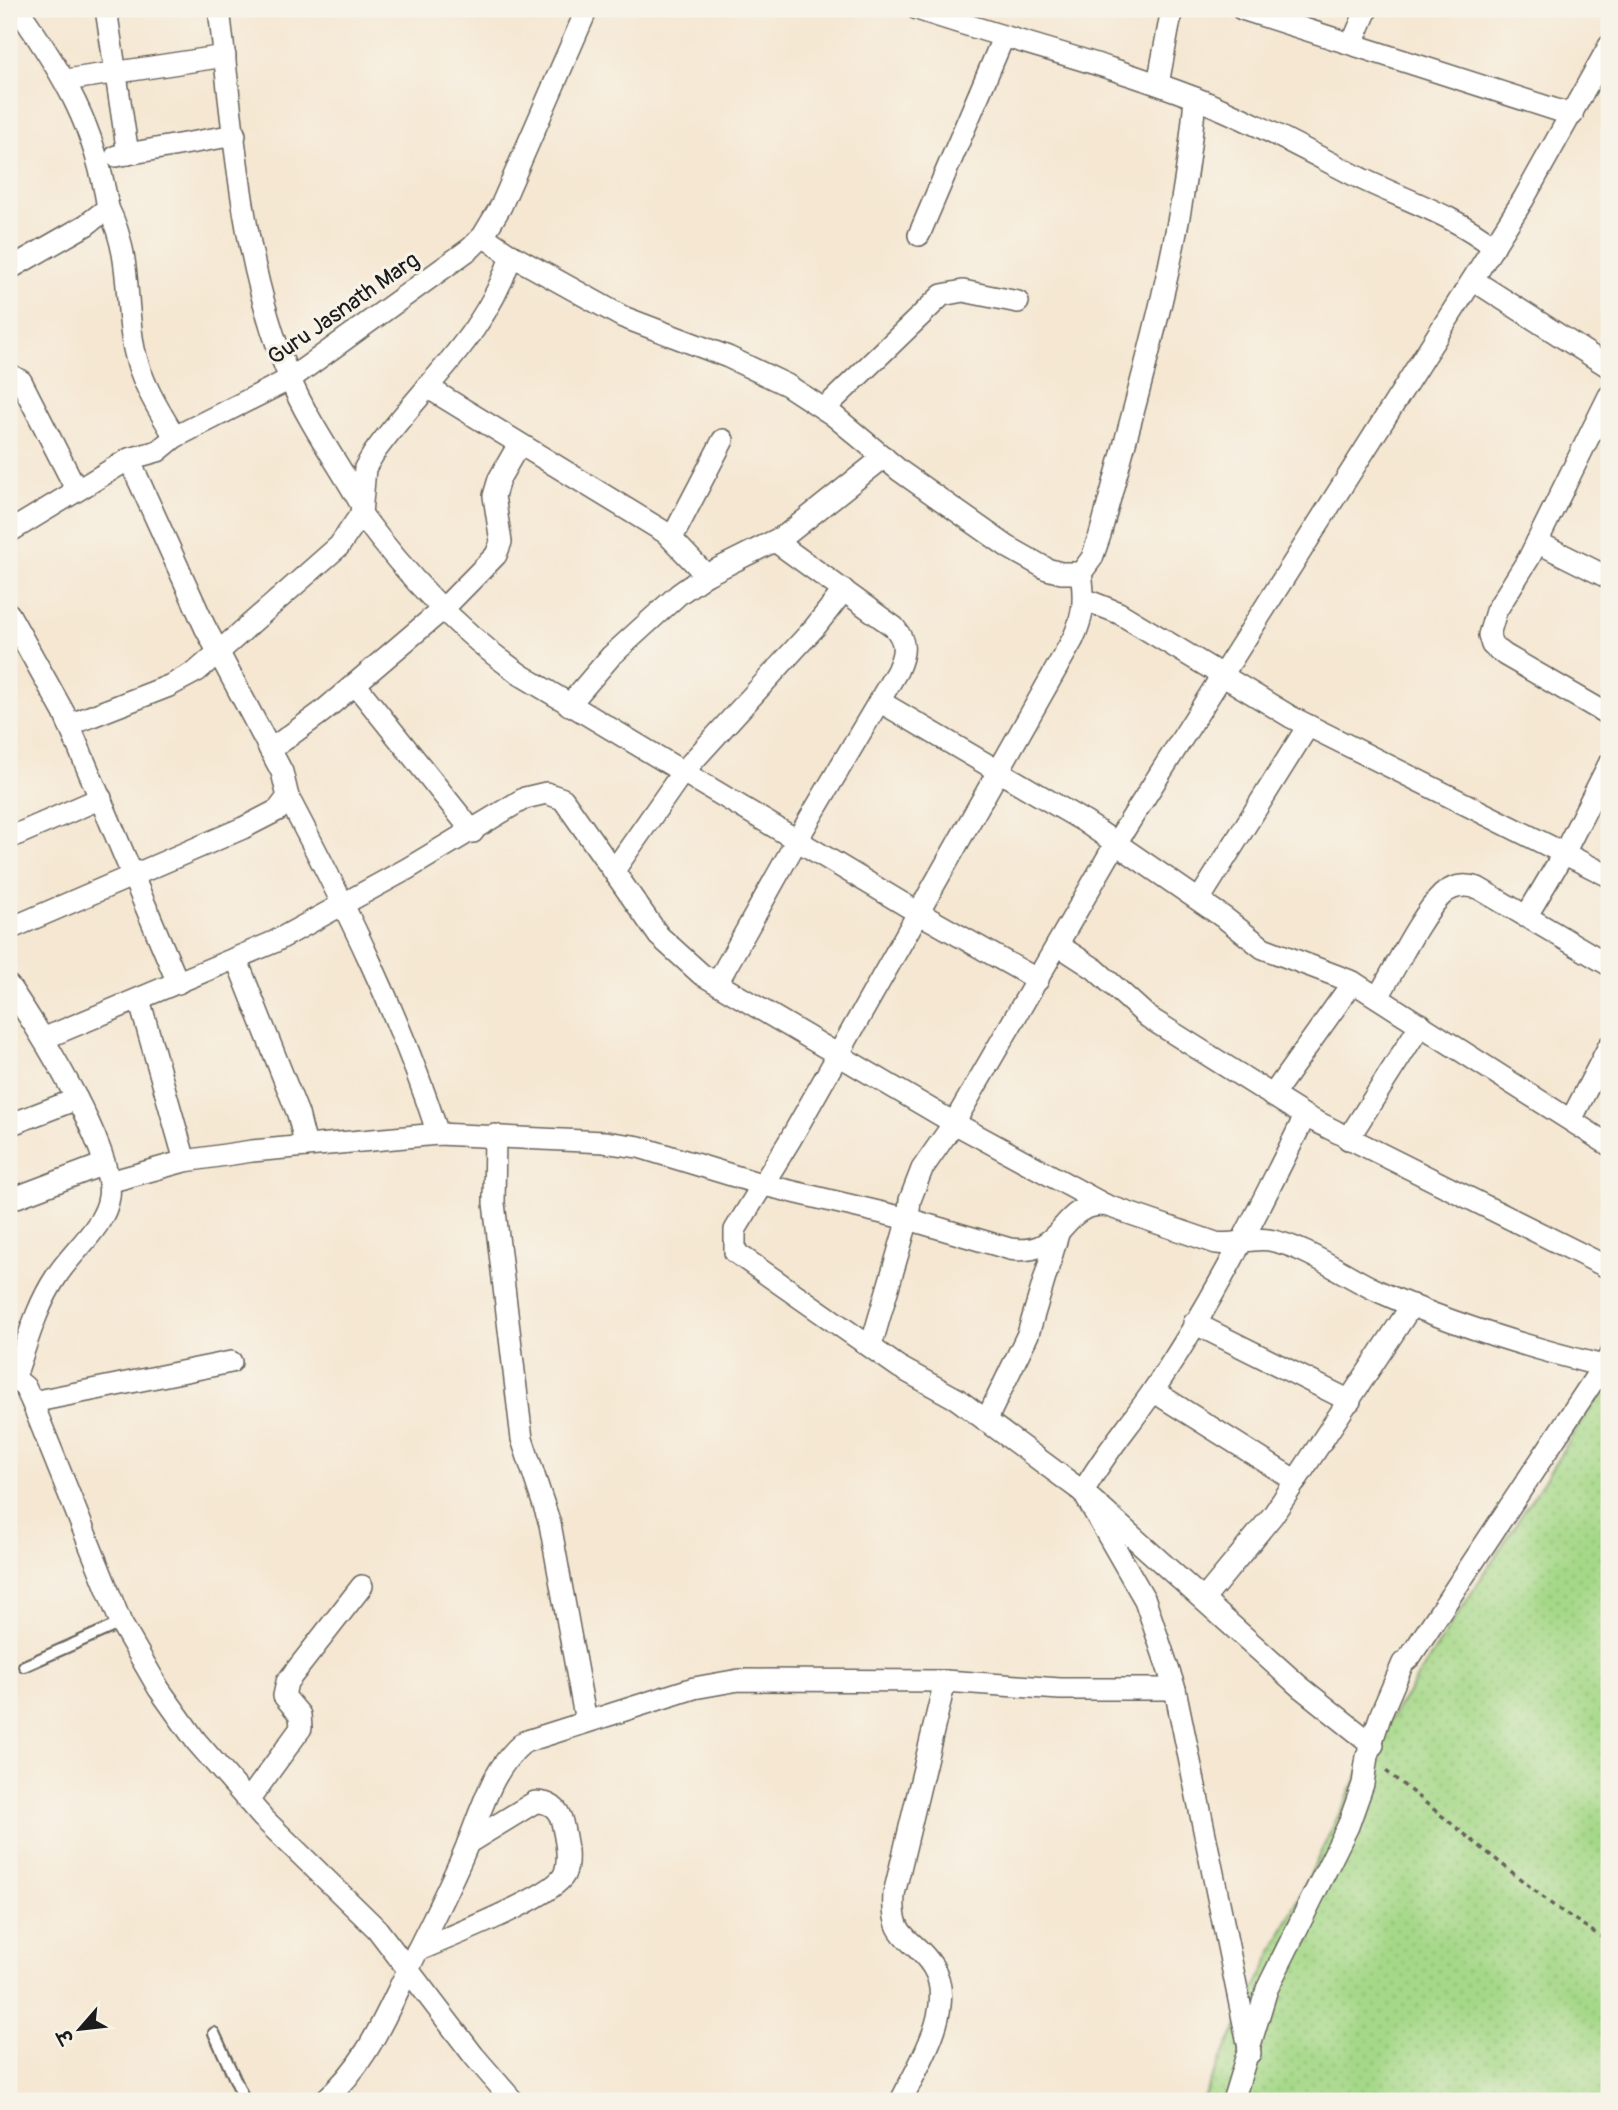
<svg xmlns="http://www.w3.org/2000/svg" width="1618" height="2110" viewBox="0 0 1618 2110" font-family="Pangolin,'Playpen Sans Deva',sans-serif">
<defs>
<pattern id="grass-dots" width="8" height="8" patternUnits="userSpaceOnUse" patternTransform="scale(1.75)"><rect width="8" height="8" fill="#a5d888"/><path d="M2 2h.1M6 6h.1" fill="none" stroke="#8db975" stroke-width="1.8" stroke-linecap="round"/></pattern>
</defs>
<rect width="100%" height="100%" fill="#f7f3e8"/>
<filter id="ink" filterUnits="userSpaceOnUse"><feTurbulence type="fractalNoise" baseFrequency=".0143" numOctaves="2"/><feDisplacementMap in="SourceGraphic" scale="14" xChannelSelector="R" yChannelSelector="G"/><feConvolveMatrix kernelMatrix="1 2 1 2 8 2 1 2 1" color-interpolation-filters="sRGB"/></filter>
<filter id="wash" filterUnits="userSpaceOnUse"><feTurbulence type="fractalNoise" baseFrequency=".00686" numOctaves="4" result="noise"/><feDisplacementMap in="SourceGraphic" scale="28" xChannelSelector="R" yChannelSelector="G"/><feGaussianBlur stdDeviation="1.57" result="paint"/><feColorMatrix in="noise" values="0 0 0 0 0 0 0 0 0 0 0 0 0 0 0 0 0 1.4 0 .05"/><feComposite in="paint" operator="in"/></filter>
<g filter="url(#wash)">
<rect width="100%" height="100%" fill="#f5e7d2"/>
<path fill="url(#grass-dots)" stroke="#607a52" stroke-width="2" d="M1609,1379V2101H1201L1367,1756Z"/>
</g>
<g filter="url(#ink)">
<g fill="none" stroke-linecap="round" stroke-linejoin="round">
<defs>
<g id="lane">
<path d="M24,1666L121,1623"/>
<path d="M214,2033L245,2101"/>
</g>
<g id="street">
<path d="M106,9L128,154"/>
<path d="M219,9C234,133 241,263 290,379C308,422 338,463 361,504"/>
<path d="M917,9C1009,40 1105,63 1195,98C1253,121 1307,151 1362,179C1408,201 1454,215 1494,247"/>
<path d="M1242,9L1572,115"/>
<path d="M1352,44L1367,9"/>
<path d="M66,80L225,56"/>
<path d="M1158,84L1172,9"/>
<path d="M116,156L235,135"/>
<path d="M108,208C132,256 124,298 134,349C141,382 158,409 175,437"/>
<path d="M919,235L1003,38"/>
<path d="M483,236L511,255L623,317L728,357L787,385L833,415L900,471L1008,547L1047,569L1061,573H1081L1092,558L1100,535C1138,392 1183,246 1195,98"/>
<path d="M9,269L86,225L108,208C95,126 64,75 18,9"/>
<path d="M1473,280L1609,367"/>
<path d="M9,374L21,381L76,489"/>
<path d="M427,387L666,533L706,575"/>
<path d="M1609,396L1529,558L1496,611L1489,635L1492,645L1505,655L1609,715"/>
<path d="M824,409L942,295L963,291L1018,302"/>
<path d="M361,514C406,575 459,631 521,675L917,912L1038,980"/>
<path d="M9,532L129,459L158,451L175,437L290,379L471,248L483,236L501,206L587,9"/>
<path d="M672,538L723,440"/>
<path d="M1537,542L1609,578"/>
<path d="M1081,573C1085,599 1084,615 1073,639L790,1140L735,1230V1252L899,1367L957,1399L1083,1492L1299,1686L1373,1745"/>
<path d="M1086,600L1119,613L1291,717L1609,876"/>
<path d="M9,614L64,713L178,983"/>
<path d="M355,684L473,832"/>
<path d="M879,701L1085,822L1226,919L1263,948L1353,982L1609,1145"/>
<path d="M569,705L611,656L679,594L706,575L786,535L884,457"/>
<path d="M69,725L169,686L197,671L339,546L361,514L365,468L374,453C420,388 488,334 511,255"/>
<path d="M270,750L322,712L443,609L496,555L501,542L494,496L499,479L519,444"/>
<path d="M288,797C345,905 401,1018 438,1134"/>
<path d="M9,838L101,798"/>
<path d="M615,869L682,773L815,627L844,590"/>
<path d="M1199,900L1308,726"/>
<path d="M1526,917L1564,853L1609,764"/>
<path d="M9,929L243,828L278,810L288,797L282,772L205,627L129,459"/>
<path d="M1058,945L1095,969L1148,1017L1305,1116L1609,1268"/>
<path d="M236,958L298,1114L306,1146"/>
<path d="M717,983L797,840L897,671C905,653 907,642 894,627L775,541"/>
<path d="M9,986C36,1026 116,1151 109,1197C105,1227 71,1252 56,1277C36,1307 27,1343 15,1376"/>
<path d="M1378,997C1395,969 1420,916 1442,895C1453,885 1465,884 1478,888L1609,965"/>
<path d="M139,999L185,1161"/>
<path d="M45,1038L274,942L407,869L525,798L546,793L563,799L659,936L701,974L954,1123L1105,1205"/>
<path d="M1272,1096L1353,982"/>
<path d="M1571,1120L1609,1046"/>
<path d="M9,1125L77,1099"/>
<path d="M495,1135L494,1203L522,1439L550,1524L586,1722"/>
<path d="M1348,1139L1421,1024"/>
<path d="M109,1182L185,1161L252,1151L438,1134L604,1142L639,1147L764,1185L908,1219L1010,1249C1066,1257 1057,1204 1105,1205L1216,1243C1234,1246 1251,1237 1269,1240C1308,1247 1344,1276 1380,1292C1451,1324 1527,1347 1603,1366"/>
<path d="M9,1200L104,1164"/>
<path d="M1194,1323L1350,1401"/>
<path d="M871,1346L908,1219L910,1200L922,1169L954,1123L1116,843L1523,200L1609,46"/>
<path d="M9,1374L25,1387L32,1402L121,1623L159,1689L196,1741L263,1818L377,1929L474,2056L513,2101"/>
<path d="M1153,1391L1296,1481"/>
<path d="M32,1402L231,1362"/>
<path d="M986,1421L1028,1334L1058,1234"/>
<path d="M1204,1599L1273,1515L1412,1305"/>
<path d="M248,1801L301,1728L300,1715L284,1696L287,1682L362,1586"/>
<path d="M417,1951C446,1938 552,1898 564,1875C571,1860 565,1837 562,1822C558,1807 549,1802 535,1802L468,1843"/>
<path d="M1250,2053L1175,1689L1145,1600L1083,1492C1103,1455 1130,1425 1153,1391C1212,1304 1259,1210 1305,1116"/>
<path d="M324,2101C367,2064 384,2018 409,1968C428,1928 449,1889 466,1848C482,1810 491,1769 524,1742L694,1688L739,1680L945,1681L1060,1689H1175"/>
<path d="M901,2101C918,2065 957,2007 933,1967C913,1935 891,1943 894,1894L945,1681"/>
<path d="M1233,2101L1267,1989L1348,1826L1363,1784L1367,1756L1381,1714L1403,1663L1410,1657L1609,1357"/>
</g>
</defs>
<use href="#lane" stroke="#68635c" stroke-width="14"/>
<use href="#street" stroke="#68635c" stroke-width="24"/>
<path stroke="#68635c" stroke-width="3.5" stroke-dasharray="5 5" stroke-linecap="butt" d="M1386,1771L1554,1906L1609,1942"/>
<use href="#lane" stroke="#fff" stroke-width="10"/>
<use href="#street" stroke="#fff" stroke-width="21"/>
</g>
</g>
<g text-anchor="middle" stroke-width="6" stroke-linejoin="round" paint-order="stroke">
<g font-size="23" fill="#1c1c1c" stroke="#f7f3e8">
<text transform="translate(343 308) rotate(-35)" y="8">Guru Jasnath Marg</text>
</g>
</g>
<rect width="1618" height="2110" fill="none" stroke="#f7f3e8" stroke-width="35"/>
<g transform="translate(80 2029) rotate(242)" stroke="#f7f3e8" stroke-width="5" paint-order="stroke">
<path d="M0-5L12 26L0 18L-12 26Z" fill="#1c1c1c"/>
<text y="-10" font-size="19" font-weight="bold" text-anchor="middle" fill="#1c1c1c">उ</text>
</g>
</svg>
